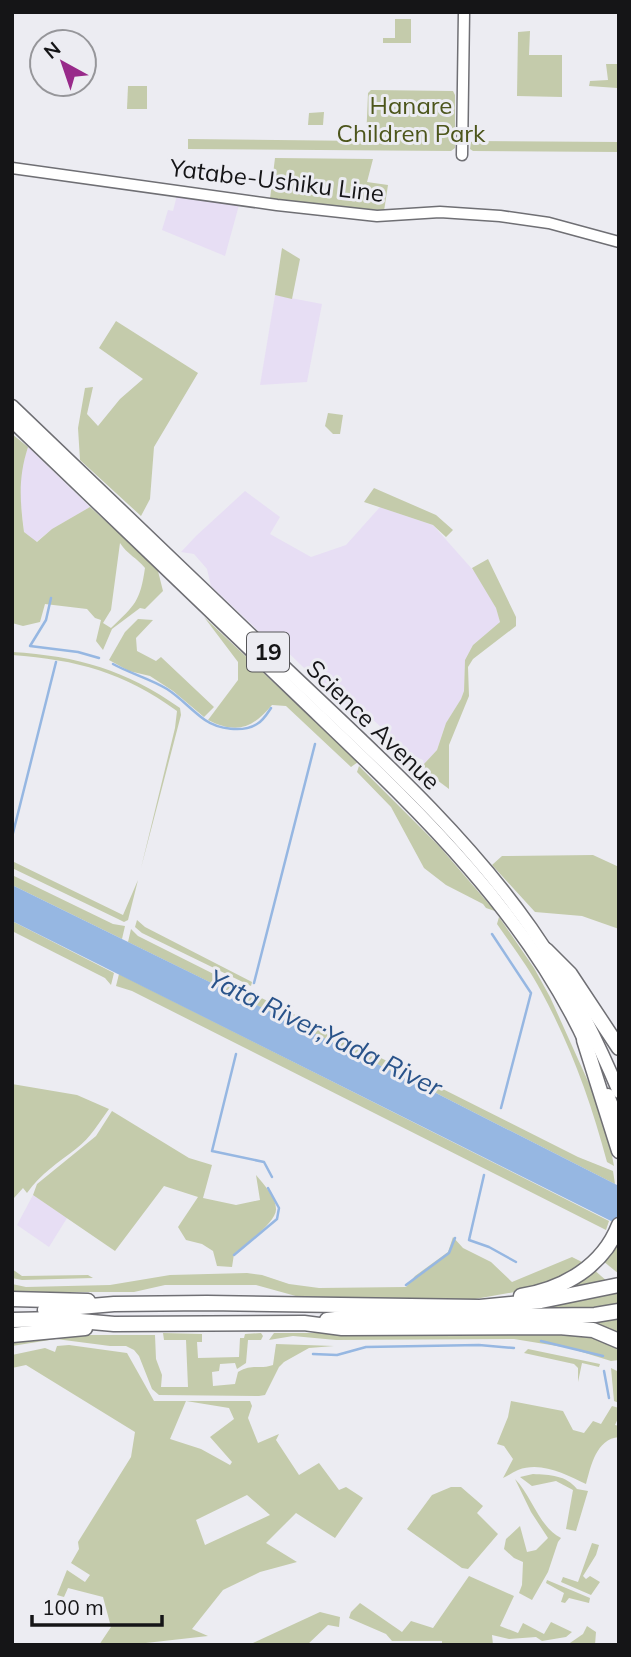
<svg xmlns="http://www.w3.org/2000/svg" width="631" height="1657" viewBox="0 0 631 1657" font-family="Mulish,sans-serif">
<rect width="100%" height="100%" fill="#ececf2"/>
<g fill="#e7def4">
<path d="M177,195L239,205L225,256L162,230L168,210L173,211Z"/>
<path d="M275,295L322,304L307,382L260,385Z"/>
<path d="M28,447L90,507L52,529L36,542L24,532L20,495L21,468Z"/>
<path d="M245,491L280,517L270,534L311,557L346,545L380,507L433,525L480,578L496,608L500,622L473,645L465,660L464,691L461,699L446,723L437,750L424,764L423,760L410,754L369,716L361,723L270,635L266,638L211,586L207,569L194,554L181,552L196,536Z"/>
<path d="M33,1195L67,1218L49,1247L17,1225Z"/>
</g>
<g fill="#c4cbab" fill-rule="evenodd">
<path d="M395,19H411V43H383V38H395Z"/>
<path d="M530,31L529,55H562V97L517,96L518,32Z"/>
<path d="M606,64H617V88L589,86L590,81L608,80Z"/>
<path d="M128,86H147V109H127Z"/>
<path d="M371,90L453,91L455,95V148L451,151L188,149V139L366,141L368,93Z"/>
<path d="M324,112L323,125H308L309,113Z"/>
<path d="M474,141L619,142V152L473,151L470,149L471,142Z"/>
<path d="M275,158L373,159L367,182L388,185L384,211H372L270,199Z"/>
<path d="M282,248L300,259L292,299L275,295Z"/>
<path d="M116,321L198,373L154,447L150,499L141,516L80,460L78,428L85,388L93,387L87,414L98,426L120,399L143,379L99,348Z"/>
<path d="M328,413L343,415L340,434H333L325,426Z"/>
<path d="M12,434L28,447C18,478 20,501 24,532L37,542L52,529L90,507L157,567L163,591L145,609L140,608L112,629L103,650L96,641L101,620L95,618L87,609L45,604L40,622L23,626L12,623ZM120,543C127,554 137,558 145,568C140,602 135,605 111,628L103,623L111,610Z"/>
<path d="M374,488L436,515L453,530L446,537L433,525L364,502Z"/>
<path d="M488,559L516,617V626L473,659L468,667L469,696L449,745V789L425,771L424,764L437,750L446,723L461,699L464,691L465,660L473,645L500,622L496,608L472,568Z"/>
<path d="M204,617L358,762L351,767L286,706L272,705C252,729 236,734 208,720L238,680V662Z"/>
<path d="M138,619L153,620L136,638L137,651L156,661L161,657L214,707L204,717L173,691L150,676L129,671L109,660L125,632Z"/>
<path d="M12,652C78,656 126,670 180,708L181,715L141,868L175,728L177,711C123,672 78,660 12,655Z"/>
<path d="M359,766L439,846L495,911L486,908L483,904L446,885L424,868L391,807L357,772Z"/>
<path d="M593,855L619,867V929L582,916L535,912L492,865L502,856Z"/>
<path d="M12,861L123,915L138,880L128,920L124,922L118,919L12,868Z"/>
<path d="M12,875L113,924L125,926L122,939L12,885Z"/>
<path d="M499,917L534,968L550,997L596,1099L607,1130L614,1166L607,1162C591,1102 571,1046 541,991C529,968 512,946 497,924Z"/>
<path d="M137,920L145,927L252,982L251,986L142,933L135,927Z"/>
<path d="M12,921L114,973L111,985L105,978L12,931Z"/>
<path d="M131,929L138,936L578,1157L613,1171L615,1184L432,1091L248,1001L247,995L244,999L128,942Z"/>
<path d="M119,974L609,1221L606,1230L132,991L116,986Z"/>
<path d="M12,1084L77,1095L109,1109C99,1123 90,1138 77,1148C58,1163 41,1173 27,1193L23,1188L14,1198H12Z"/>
<path d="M112,1111L189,1158L212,1165L203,1198L236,1205L260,1200L256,1175C264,1185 276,1197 276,1209C277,1222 244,1245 234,1254L232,1267L217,1266L213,1251L202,1244L186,1240L178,1227L198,1197L164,1186L115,1251L33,1195L37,1184L96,1136Z"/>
<path d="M453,1237L463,1248L491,1262L512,1282L572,1257L584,1263L567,1275L520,1291L475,1299L335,1301L303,1298L256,1285H165L134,1292H12V1284L26,1287L110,1285L170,1275L247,1273L262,1275L289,1284L319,1288L406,1287L415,1276L448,1252Z"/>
<path d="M619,1241V1274L603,1261Z"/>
<path d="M12,1269L22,1276L88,1275L93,1278L22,1280L12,1278Z"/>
<path d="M593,1269L608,1282L547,1293Z"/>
<path d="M616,1291L619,1295V1306L598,1308L312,1312L462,1308Z"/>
<path d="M619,1317V1334L561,1321Z"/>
<path d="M163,1333L202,1334V1342H197L198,1358L239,1357L240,1338H244L245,1334L261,1333L263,1336L261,1340H248L246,1363L237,1369L235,1363L220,1364L219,1371L212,1372L213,1386L235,1384L238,1372C253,1363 259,1370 273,1365L276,1344L334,1346L309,1348L284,1362L279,1367L265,1395L259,1396L159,1395L152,1389L139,1356L134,1350L126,1346H110L56,1339L12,1346V1338L57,1335H155L156,1359L162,1375L161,1387H188L186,1340H164Z"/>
<path d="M274,1333H583L619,1346V1360L611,1361L569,1348L514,1339L336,1340L293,1336L269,1340Z"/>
<path d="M69,1345L127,1353L154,1401H250L252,1406L248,1418L258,1443L279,1434L276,1440L299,1475L319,1463L339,1490L346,1487L363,1498L335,1538L296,1513L266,1543L297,1562L260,1572L223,1590L192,1629L208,1636L128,1645H99L111,1627L103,1597L68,1588L64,1597L57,1595L67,1570L85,1582L90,1575L71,1563L79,1549L78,1542L131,1457L135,1432L26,1365L12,1368V1355L45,1348L55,1352L57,1346ZM186,1401L229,1408L234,1419L210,1437L232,1462L230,1465L201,1449L170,1439ZM247,1495L270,1515L205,1545L196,1520Z"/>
<path d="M528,1349L600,1364L599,1367L582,1363L578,1382V1368L574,1364L524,1353Z"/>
<path d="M611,1368L619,1372V1403L614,1401Z"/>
<path d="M511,1401L563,1411L573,1430L584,1433L593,1421L601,1424L612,1406L619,1408V1416L615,1425L619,1426V1437C596,1439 591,1466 586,1484C566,1475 542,1461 518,1470C513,1472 508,1476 503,1478L513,1459L504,1446L497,1444L508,1417Z"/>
<path d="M533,1474C550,1475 566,1475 577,1489L588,1491L576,1531L566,1529L573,1490L556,1481L532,1486L520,1477Z"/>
<path d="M515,1479C532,1496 539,1527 561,1538L558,1542L548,1572L532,1600L519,1593L522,1585L523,1562L514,1558L504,1549L506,1539L520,1526L527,1552L536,1550L548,1538L531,1512Z"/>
<path d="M451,1487H461L483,1506L477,1513L498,1534L468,1569L462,1568L407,1529L432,1495Z"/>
<path d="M592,1543L599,1545L596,1555L583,1576L586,1579L590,1576L600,1582L591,1595L561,1582L563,1577L578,1582Z"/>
<path d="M469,1576L514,1596L500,1626L518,1633L523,1623L544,1634L551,1622L572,1632L566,1637L542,1641L536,1637L509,1639L492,1635L493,1645H442V1641H392L386,1634L349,1618L351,1612L360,1603L402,1632L411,1621L433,1628Z"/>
<path d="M547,1580L590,1598L589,1603L569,1598L565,1603L561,1602L564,1593L546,1583Z"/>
<path d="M320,1612L340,1617L339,1627L328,1625L307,1645H253V1643Z"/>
<path d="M587,1626L596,1632L595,1645H567L583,1634Z"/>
</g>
<path fill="#96b7e2" d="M12,885L432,1091L619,1186V1225L12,921Z"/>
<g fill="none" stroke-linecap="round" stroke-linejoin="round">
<g stroke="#96b7e2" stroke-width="2.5">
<path d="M51,598L46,620L30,646L78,652L99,658"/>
<path d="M113,664C131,674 149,678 167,689C181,698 191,710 205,720C218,729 243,733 257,724C263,721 267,714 271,708"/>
<path d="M12,837L56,662"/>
<path d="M492,934L531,993L501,1108"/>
<path d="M254,983L315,744"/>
<path d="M236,1054L212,1151L264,1162L272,1177"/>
<path d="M484,1175L469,1240L489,1247L516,1262"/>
<path d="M234,1255L277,1219L279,1208L268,1188"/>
<path d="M406,1285L449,1253L455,1238"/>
<path d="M541,1341L603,1356"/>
<path d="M313,1354L337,1355L366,1347L479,1345L514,1348"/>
<path d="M604,1371L609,1398"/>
</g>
<defs>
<g id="secondary">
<path d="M462,155L464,12"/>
<path d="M12,168L277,205L377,216L440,212L500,216L549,223L619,242"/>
</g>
<g id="primary">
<path d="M12,406C100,491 188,575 276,659C365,744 461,828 531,928C567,979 595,1035 619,1092"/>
<path d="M12,421C104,509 196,598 288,686C400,794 521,901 587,1046"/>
<path d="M608,1095L619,1124"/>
</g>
<g id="highway">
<path d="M546,950L570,974L619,1048"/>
<path d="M584,1040L619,1151"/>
<path d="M521,1296C564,1289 603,1266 619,1225"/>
<path d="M12,1299L88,1301"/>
<path d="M45,1310L114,1304L207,1303L480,1307L541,1301L619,1285"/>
<path d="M12,1320L58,1319L114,1324L304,1323L342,1328L559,1327L593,1330L619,1341"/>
<path d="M327,1320L344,1318L595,1315L619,1311"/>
<path d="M12,1335L85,1328"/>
</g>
</defs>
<use href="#secondary" stroke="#6f6f74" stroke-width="13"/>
<use href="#primary" stroke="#6f6f74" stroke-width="15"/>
<use href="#highway" stroke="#6f6f74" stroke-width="17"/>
<use href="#secondary" stroke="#fff" stroke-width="10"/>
<use href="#primary" stroke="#fff" stroke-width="12"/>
<use href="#highway" stroke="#fff" stroke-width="14"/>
</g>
<g text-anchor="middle" stroke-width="6" stroke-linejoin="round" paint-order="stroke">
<rect fill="#ececf2" stroke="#565659" stroke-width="2" x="247" y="632.5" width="42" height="39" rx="5"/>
<g font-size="23" font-weight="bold" fill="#151517">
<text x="268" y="660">19</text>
</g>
<g font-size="24" fill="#4c551b" stroke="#ececf2">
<text x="411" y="114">Hanare<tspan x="411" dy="28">Children Park</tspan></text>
</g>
<g font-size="24" fill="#151517" stroke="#ececf2">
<text transform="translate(277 181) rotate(7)" y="8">Yatabe-Ushiku Line</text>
<text transform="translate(373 725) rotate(44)" y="8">Science Avenue</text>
</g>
<g font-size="26" font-style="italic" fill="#29538a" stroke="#ececf2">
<text transform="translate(325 1033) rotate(26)" y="9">Yata River;Yada River</text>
</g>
</g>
<rect width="631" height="1657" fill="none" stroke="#151517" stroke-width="28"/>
<g transform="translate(63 63) rotate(320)"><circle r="33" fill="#ececf2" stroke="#96969a" stroke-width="2"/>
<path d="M0-5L12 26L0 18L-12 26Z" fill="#982a8a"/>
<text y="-10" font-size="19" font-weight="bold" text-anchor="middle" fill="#151517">N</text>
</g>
<path d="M32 1615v10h130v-10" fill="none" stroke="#151517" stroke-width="3.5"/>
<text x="42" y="1615" font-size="21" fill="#151517" stroke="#ececf2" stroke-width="5" paint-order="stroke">100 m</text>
</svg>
